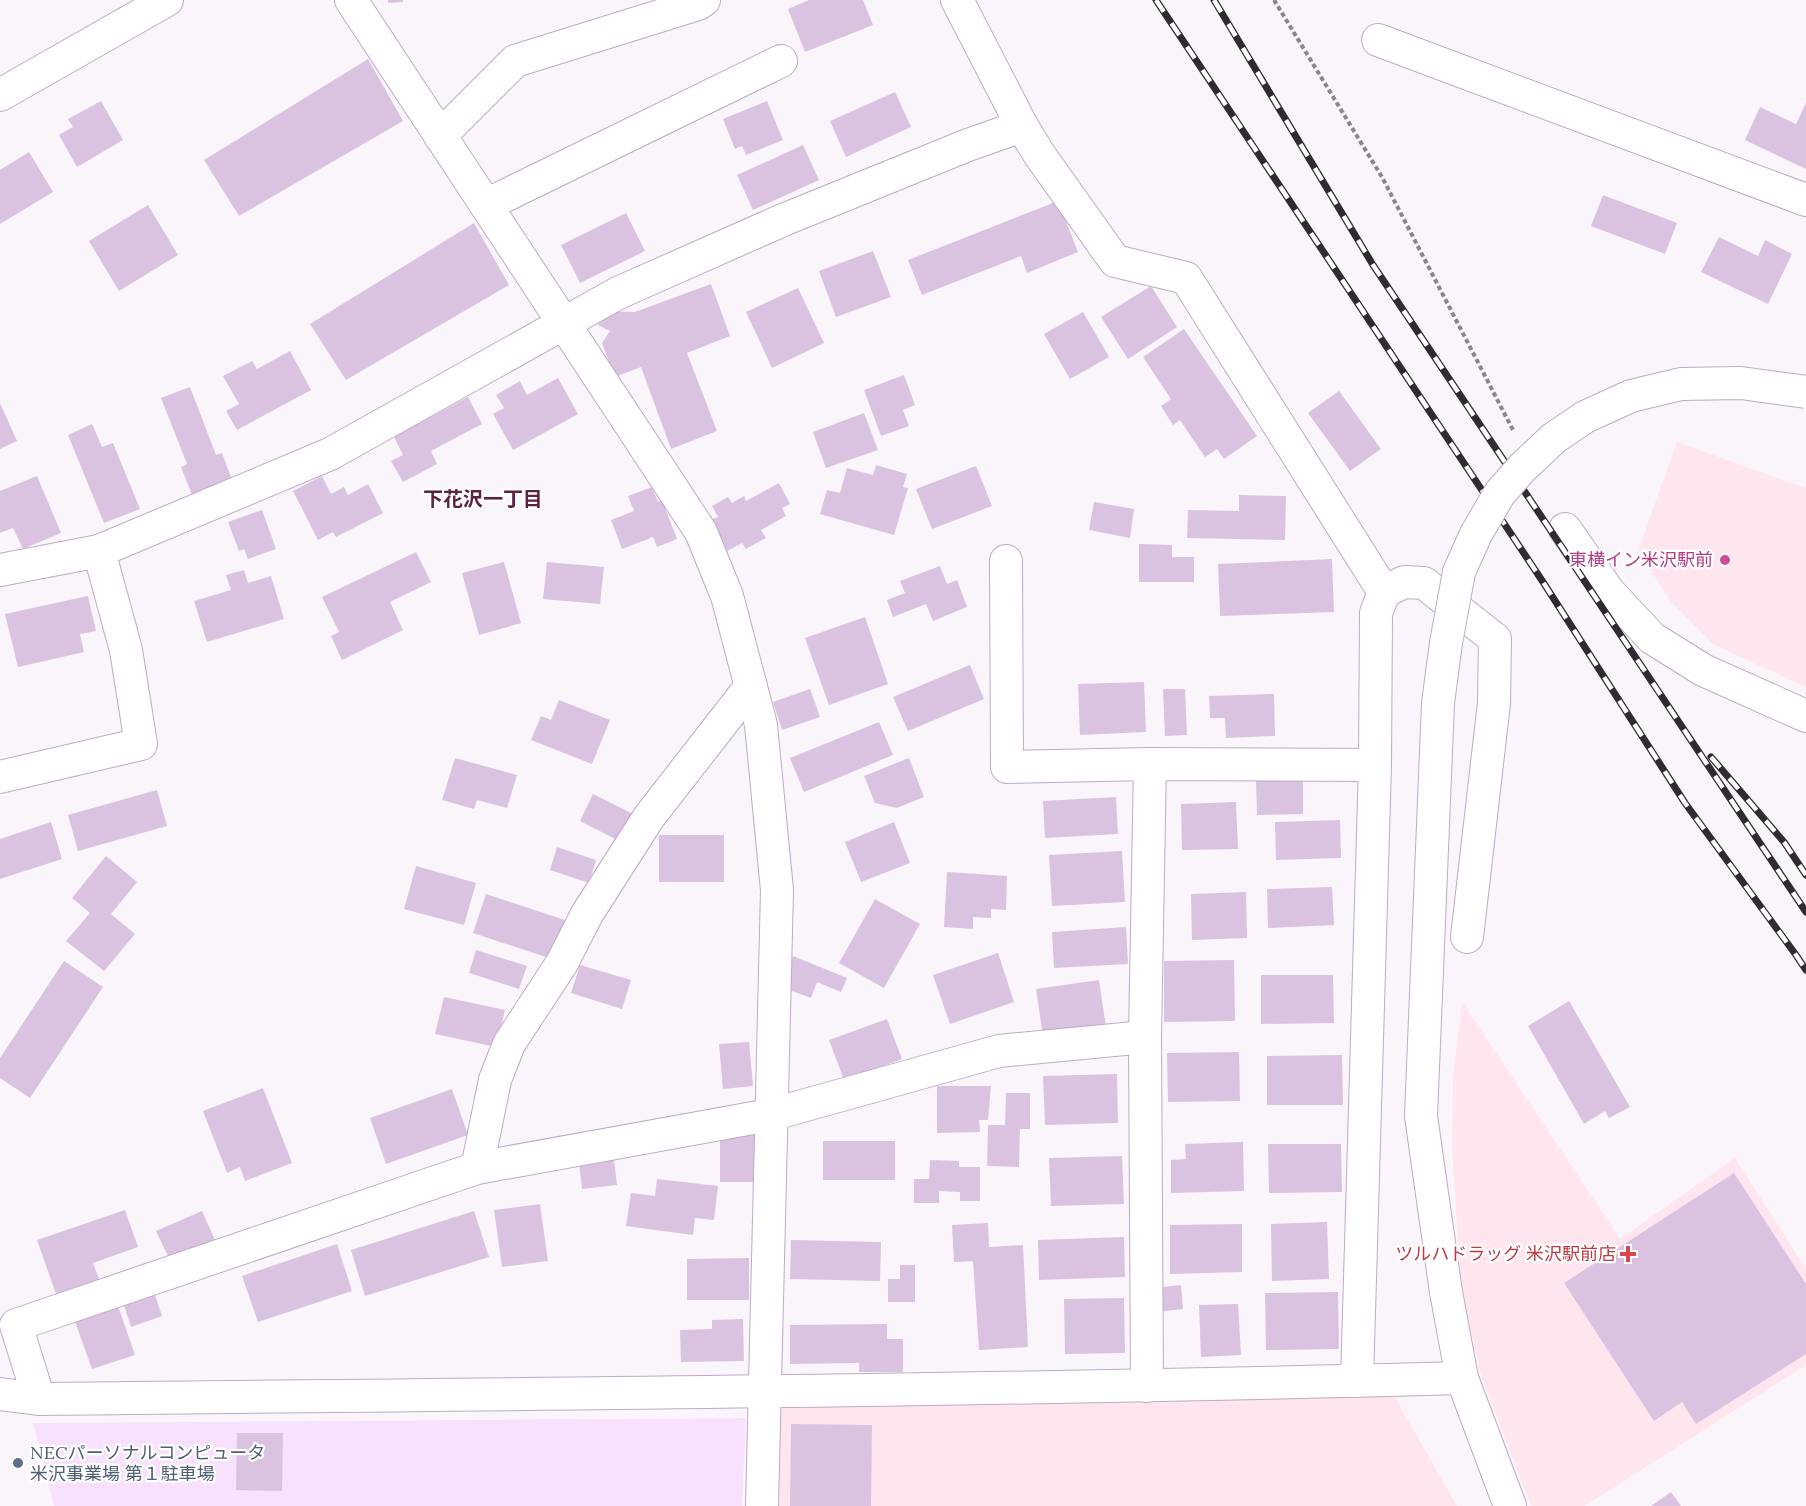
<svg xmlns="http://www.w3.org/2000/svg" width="1806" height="1506" viewBox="0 0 1806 1506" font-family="Lora,'Noto Sans JP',serif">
<rect width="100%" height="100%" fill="#faf5fb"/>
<g fill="#ffe6ee">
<path d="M1677,442L1806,488V687L1713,644L1672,603L1651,571L1639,548Z"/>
<path d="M1462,1002L1620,1239L1735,1158L1806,1269V1365L1585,1506H1531L1481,1375L1461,1287L1452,1147L1453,1076Z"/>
<path d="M1393,1394L1457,1506H770L772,1404Z"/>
</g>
<path fill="#f8e1fe" d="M746,1418L742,1506H54L33,1423Z"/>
<g fill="#dac3e0">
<path d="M388,0H403V2L388,3Z"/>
<path d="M809,0H863L873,25L805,52L788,9Z"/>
<path d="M368,59L403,121L239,216L204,160Z"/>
<path d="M895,92L911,127L846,157L830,121Z"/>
<path d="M101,101L123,140L77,167L59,135L73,127L68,119Z"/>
<path d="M767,101L783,140L746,155L742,146L735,149L723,119Z"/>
<path d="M1806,103V169L1745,140L1760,107L1796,124Z"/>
<path d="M803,145L819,180L753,210L737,175Z"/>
<path d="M29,152L53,192L0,224V170Z"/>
<path d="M1603,195L1677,223L1665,254L1591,226Z"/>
<path d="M1058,201L1078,252L1027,273L1021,256L922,295L908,260Z"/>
<path d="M148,205L178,255L119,291L89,241Z"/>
<path d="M626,213L645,251L580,283L561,245Z"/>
<path d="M474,223L509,285L346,380L310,324Z"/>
<path d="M1719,237L1758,256L1765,240L1792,254L1768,304L1701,272Z"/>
<path d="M873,251L891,297L836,317L819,271Z"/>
<path d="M711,284L730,336L687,353L717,431L671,449L641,367L615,377L602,343L610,331L598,325L606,311L635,312Z"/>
<path d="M1151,286L1177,327L1128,359L1101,317Z"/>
<path d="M798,288L824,343L772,368L746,312Z"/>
<path d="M1083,312L1109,357L1070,379L1044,334Z"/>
<path d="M1184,329L1257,436L1224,459L1217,449L1205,457L1180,420L1173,425L1161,406L1171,399L1143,357Z"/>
<path d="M290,351L311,390L237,430L226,411L239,404L223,376L252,361L257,369Z"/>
<path d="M904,375L915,405L903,410L909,426L881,436L864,390Z"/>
<path d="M558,378L578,414L513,450L493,414L504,408L496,395L520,381L527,395Z"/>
<path d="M190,387L216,455L222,453L232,480L192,495L181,467L187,464L161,398Z"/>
<path d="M1339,391L1381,449L1350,471L1308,413Z"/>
<path d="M468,397L482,424L431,451L437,464L403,482L391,461L403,455L394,437Z"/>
<path d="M0,403L17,441L0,449Z"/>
<path d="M864,413L878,450L826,468L813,432Z"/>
<path d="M92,424L102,447L113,443L140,509L104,523L68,435Z"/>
<path d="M876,465L907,474L903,487L908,488L894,535L820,514L827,490L840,493L847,468L873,475Z"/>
<path d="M976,466L992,506L932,529L916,489Z"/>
<path d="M37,476L61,533L23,549L13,528L0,533V491Z"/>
<path d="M322,476L331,494L344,487L348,495L368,484L383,513L336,537L333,532L318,540L293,491Z"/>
<path d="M779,483L790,504L782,508L786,516L761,530L766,538L746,549L742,543L727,551L710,520L718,517L712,506L728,497L732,503L744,496L746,501Z"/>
<path d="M652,487L658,502L662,500L677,539L657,547L653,537L622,549L611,520L634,511L628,496Z"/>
<path d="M1239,495L1286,496L1285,540L1187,538L1188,510L1239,511Z"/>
<path d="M1094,502L1134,509L1130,538L1089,530Z"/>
<path d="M262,510L276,549L248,559L244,549L239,551L228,522Z"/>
<path d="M1139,544L1172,545V557H1194V582H1139Z"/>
<path d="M416,552L431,582L390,602L403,630L342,660L331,636L339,632L322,597Z"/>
<path d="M1332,559L1334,612L1220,616L1218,564Z"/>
<path d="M504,562L521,623L479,635L462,573Z"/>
<path d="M547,562L604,567L600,604L543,599Z"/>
<path d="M940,566L947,584L957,580L967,607L933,621L926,604L893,617L887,600L905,593L900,581Z"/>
<path d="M244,570L248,583L271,576L284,619L207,642L194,601L231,590L226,575Z"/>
<path d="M88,596L96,631L80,634L84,652L18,667L5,614Z"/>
<path d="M865,617L888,684L829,705L805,638Z"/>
<path d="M970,665L984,699L908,731L893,697Z"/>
<path d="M1144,682L1146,732L1080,735L1078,684Z"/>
<path d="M810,689L820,717L782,730L773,702Z"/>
<path d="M1163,689H1185L1187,735L1165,736Z"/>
<path d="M1274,694L1275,736L1226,738L1225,718H1210L1209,696Z"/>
<path d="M559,700L610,720L592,764L531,740L541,716L551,720Z"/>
<path d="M879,722L893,755L804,792L790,758Z"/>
<path d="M455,758L517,775L507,808L477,800L474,809L442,800Z"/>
<path d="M909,758L924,797L897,808L875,803L864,776Z"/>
<path d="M1303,777V814L1257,815L1256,778Z"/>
<path d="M157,790L167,826L78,851L68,815Z"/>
<path d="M593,794L637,816L623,843L580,821Z"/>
<path d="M1116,797L1118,834L1045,838L1043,801Z"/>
<path d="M1236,802L1238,849L1182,850L1181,804Z"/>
<path d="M1340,820L1341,858L1276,860L1275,822Z"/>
<path d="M51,822L62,859L0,879V839Z"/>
<path d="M894,822L910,863L861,882L845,842Z"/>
<rect x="659" y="835" width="65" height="47"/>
<path d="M557,847L596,860L589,883L550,870Z"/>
<path d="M1122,851L1125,902L1052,906L1049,855Z"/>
<path d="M106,856L137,882L111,914L135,934L104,971L66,941L90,913L72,898Z"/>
<path d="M416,866L476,883L464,925L404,909Z"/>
<path d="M947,872L1007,876L1006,910L991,909V918L973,917V929L944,927Z"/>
<path d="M1332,887L1334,925L1268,928L1267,889Z"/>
<path d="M1246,892L1247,938L1192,940L1191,894Z"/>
<path d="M486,894L568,921L555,960L473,933Z"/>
<path d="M875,899L920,924L884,988L839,963Z"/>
<path d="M1126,927L1128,964L1054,968L1052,932Z"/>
<path d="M476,950L527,966L519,989L469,973Z"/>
<path d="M998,953L1014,1002L950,1024L933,975Z"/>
<path d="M793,956L847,978L841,992L817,982L811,998L781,987Z"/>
<path d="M1234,960L1235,1021L1164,1022V961Z"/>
<path d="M64,961L103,987L30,1098L0,1078V1058Z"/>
<path d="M580,965L631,980L622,1009L571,993Z"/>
<path d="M1261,975H1333L1334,1023L1261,1024Z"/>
<path d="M1099,980L1106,1027L1043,1036L1036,989Z"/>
<path d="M444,997L505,1010L496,1047L435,1034Z"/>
<path d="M1569,1001L1630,1107L1609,1118L1605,1111L1584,1124L1528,1026Z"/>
<path d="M887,1019L902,1059L844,1080L829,1040Z"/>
<path d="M749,1042L753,1086L723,1089L719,1044Z"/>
<path d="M1239,1052L1240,1101L1168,1102L1167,1053Z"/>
<path d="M1342,1055L1343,1105H1267V1056Z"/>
<path d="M1117,1074L1118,1123L1045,1125L1043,1076Z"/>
<path d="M937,1086H991L988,1120H979L980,1132L937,1133Z"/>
<path d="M263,1088L292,1163L245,1181L240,1167L227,1173L203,1111Z"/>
<path d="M452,1089L468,1135L386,1164L370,1118Z"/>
<path d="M1006,1093H1030V1129H1020L1019,1167L987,1166L988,1125H1005Z"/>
<rect x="720" y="1134" width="36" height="48"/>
<rect x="823" y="1141" width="72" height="39"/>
<path d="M1243,1142L1244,1191L1171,1193V1160L1186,1159L1185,1144Z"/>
<path d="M1268,1144H1341L1342,1192L1269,1193Z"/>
<path d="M1122,1156L1124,1204L1051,1206L1049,1158Z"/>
<path d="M614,1159L617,1185L582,1189L579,1163Z"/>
<path d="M930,1160L959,1161V1167H980V1201H960V1192L939,1191V1203H914V1179H929Z"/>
<path d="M1734,1173L1806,1284V1354L1696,1424L1682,1402L1654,1421L1564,1283Z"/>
<path d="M657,1179L718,1186L714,1220L695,1218L693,1235L626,1226L631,1193L655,1196Z"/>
<path d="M540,1204L548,1261L502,1267L494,1210Z"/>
<path d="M125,1210L138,1247L93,1263L99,1279L56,1294L37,1240Z"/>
<path d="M202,1211L215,1240L170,1260L156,1231Z"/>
<path d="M474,1211L489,1257L365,1296L351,1250Z"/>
<path d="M1327,1222L1329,1279L1272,1281L1271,1224Z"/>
<path d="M988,1223L989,1247L1023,1245L1028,1347L979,1350L973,1261L954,1262L952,1225Z"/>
<path d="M1242,1224V1272L1170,1274V1225Z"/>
<path d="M1124,1237L1125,1277L1039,1280L1038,1240Z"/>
<path d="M791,1240L881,1242L880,1281L790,1279Z"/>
<path d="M337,1244L352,1291L258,1322L242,1276Z"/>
<path d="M749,1258V1300H687V1259Z"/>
<path d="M900,1265H915V1302H888V1279H900Z"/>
<path d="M1181,1285L1183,1309L1157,1312L1154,1288Z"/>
<path d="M153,1289L162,1316L131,1327L122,1299Z"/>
<path d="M1338,1292L1339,1349L1266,1350L1265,1293Z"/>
<path d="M1124,1298L1125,1353L1065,1354L1064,1299Z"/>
<path d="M116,1300L135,1355L92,1369L73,1316Z"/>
<path d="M1238,1304L1241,1355L1201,1357L1199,1305Z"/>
<path d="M743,1319L744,1361L681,1362L680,1330L712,1329V1320Z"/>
<path d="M887,1324V1339H903V1372H859V1363L790,1364V1325Z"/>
<path d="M791,1424L872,1425L871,1506H790Z"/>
<path d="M237,1433H283L282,1491L236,1490Z"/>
<path d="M1671,1492L1681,1506H1651Z"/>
</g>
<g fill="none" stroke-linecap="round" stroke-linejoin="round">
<defs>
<g id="minor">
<path d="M351,0L701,532L727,596L761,725L777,890L762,1506"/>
<path d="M957,0L1022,126"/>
<path d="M1378,40L1806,200"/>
<path d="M0,95L167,0"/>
<path d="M440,136L515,61L698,4L704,0"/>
<path d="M486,205L781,61"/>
<path d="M1565,529L1609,592L1652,638L1703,670L1806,716"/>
<path d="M1006,561L1007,767L1150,764L1375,765"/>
<path d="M0,570L99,551"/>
<path d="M0,777L141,744L126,650L99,551L330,454L618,293L783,220L968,145L1022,126L1039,154L1115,261L1186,278L1384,592"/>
<path d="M477,1168L495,1080L509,1044L562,963L587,914L649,817L751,686"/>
<path d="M1446,1292L1462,1378L1510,1506"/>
<path d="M1357,1381L1375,765L1376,613L1384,592L1404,582L1424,583L1495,639L1494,703L1467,937"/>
<path d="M1147,1386L1145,1037L1150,764"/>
<path d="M0,1394L39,1399C514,1394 988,1391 1462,1378"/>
<path d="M39,1399L16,1325L477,1168L770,1115L999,1051L1145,1037"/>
</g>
</defs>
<use href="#minor" stroke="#bfa9c5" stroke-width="34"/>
<path stroke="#8a848c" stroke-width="4" stroke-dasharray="4.5 3" stroke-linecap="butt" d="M1274,0L1382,177L1514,432"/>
<use href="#minor" stroke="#fff" stroke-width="32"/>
<defs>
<g id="rail">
<path d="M1156,0L1543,582L1685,803L1796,955L1806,970"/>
<path d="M1214,0L1373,265L1806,912"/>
<path d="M1711,757L1784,842L1806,875"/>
</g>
</defs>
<use href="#rail" stroke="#312a33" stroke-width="7"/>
<use href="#rail" stroke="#fff" stroke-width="4.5" stroke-dasharray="14" stroke-linecap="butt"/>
<defs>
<path id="minor-bridge" d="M1446,1292L1421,1116L1438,703L1446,643L1459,572L1476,534L1500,493L1522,468L1554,438L1585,417L1631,396L1681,384L1741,383L1806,392"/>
</defs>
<use href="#minor-bridge" stroke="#bfa9c5" stroke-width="34" stroke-linecap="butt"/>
<use href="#minor-bridge" stroke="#fff" stroke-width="32"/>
</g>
<circle fill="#d1479c" stroke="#fff" stroke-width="2" cx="1725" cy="560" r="6"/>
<path fill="#e0444e" stroke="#fff" stroke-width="2" d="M1625 1245h6v6h6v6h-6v6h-6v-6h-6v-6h6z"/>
<circle fill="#5c6f8a" stroke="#fff" stroke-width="2" cx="18" cy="1463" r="6"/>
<g text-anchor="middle" stroke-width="4.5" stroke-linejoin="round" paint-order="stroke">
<g font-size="18" fill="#b23c85" stroke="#fff" text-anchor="end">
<text x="1713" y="566">東横イン米沢駅前</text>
</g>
<g font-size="18" fill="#be3a42" stroke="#fff" text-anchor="end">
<text x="1616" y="1260">ツルハドラッグ 米沢駅前店</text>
</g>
<g font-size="18" fill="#4e5e75" stroke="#fff" text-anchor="start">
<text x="30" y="1459">NECパーソナルコンピュータ<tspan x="30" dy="21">米沢事業場 第１駐車場</tspan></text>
</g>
<g font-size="20" font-weight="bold" fill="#5f2143" stroke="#fff">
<text x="483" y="506">下花沢一丁目</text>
</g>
</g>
</svg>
